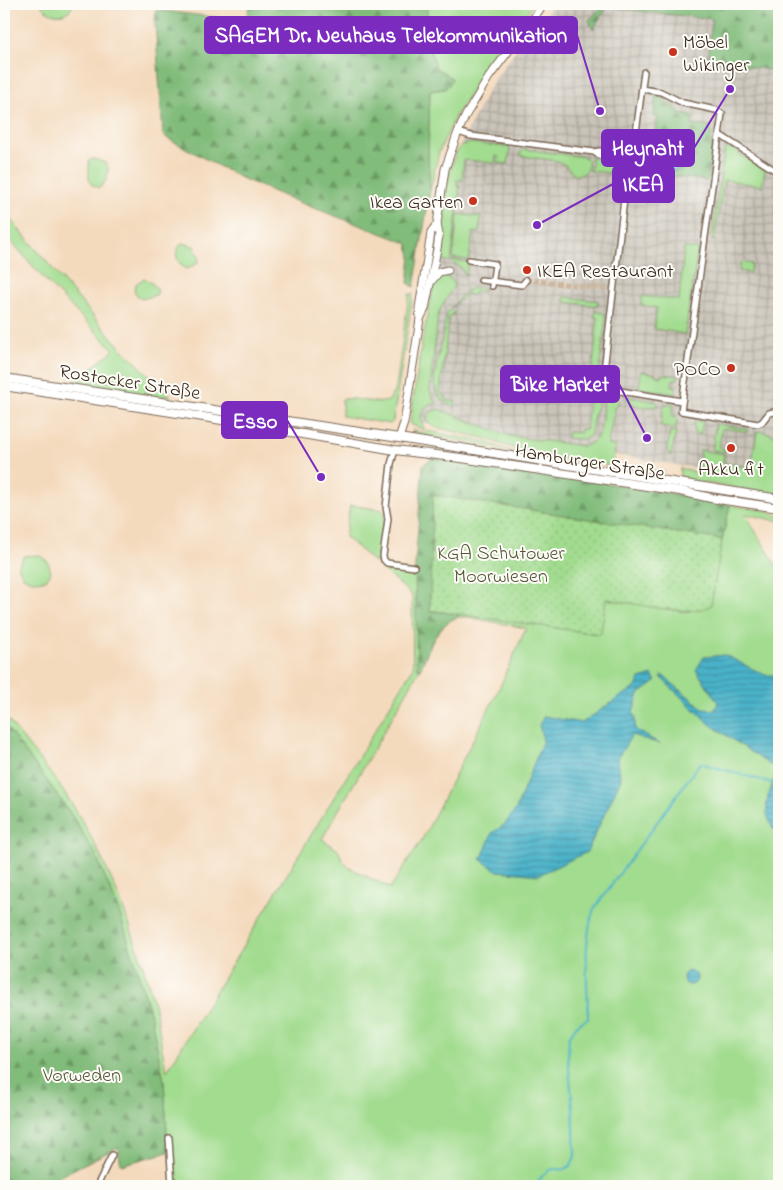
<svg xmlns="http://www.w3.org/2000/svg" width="783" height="1190" viewBox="0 0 783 1190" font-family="'Indie Flower',sans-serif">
<defs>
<pattern id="industrial-grid" width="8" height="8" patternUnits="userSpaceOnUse" patternTransform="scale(1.25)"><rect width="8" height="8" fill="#c9c3b8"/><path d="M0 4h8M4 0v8" fill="none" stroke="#a49f95"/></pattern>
<pattern id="forest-firs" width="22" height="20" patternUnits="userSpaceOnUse" patternTransform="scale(1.25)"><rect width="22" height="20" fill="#81bc7a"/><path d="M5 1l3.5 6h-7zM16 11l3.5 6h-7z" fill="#6b9963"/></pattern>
<pattern id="garden-dots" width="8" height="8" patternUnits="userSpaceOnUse" patternTransform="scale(1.25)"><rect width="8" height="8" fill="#a2dc8f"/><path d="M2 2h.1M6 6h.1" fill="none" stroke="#8cbd7b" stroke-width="1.8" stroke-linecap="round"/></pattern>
<pattern id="water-rules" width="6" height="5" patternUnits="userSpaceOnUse" patternTransform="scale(1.25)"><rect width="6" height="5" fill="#4ab2c9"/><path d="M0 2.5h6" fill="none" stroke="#3f91a3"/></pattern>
</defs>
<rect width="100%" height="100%" fill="#fdfcf7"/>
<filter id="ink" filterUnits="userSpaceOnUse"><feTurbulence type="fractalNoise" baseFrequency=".02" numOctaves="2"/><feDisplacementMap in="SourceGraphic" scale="10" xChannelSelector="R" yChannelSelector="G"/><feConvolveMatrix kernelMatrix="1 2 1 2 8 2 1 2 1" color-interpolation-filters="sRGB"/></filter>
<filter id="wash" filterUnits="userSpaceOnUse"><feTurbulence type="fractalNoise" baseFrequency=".0096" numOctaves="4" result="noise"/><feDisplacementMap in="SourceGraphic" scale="20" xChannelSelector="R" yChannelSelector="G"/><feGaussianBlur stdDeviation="1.12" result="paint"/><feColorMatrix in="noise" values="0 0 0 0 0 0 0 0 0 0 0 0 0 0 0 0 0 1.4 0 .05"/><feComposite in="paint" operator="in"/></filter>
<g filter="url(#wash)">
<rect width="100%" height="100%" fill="#f4dabd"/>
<path fill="url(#industrial-grid)" d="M553,4H634L643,11L712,19L709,59L779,72V482L412,421L428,317L440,261L439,259L441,247L439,246L445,197L453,164L458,150L489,88L534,24L542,16L544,17Z"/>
<g fill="#a2dc8f" stroke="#6e8356">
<path d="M40,4H74C66,20 49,16 40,4Z"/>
<path d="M426,4H534L520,22L501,43L488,67L457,113L439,152L430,191L428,155L430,91L445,89L452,78L436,68L431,53Z"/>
<path d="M471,143L508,147L510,150L508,164L498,163L499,157L496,156L495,163L464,160L462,181L457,180V186L460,187L451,262L443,260L441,257L443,244L439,243C442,223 447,161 460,147C463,144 467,144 471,143Z"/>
<path d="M725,148L735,149L740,155L765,170L762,186L724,180L714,241L712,240L713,229Z"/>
<path d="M524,149L585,157L588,160C590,170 585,176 574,175L565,165L557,161L522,156L520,153Z"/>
<path d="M590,157L612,159V162L619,163L622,168L620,174L590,171L592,164Z"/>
<path d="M95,159L105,163L108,167C108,176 107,182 99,188L91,184L89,178V160Z"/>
<path d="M4,212L119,346L171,396C147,398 97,391 75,381L114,350L47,282L4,233Z"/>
<path d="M458,214L481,217L479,233L473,232L469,260L453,258Z"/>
<path d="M183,243L194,246L199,257L198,263L187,269C176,264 172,250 183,243Z"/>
<path d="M684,248L698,249L685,334L654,329L657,308L641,305L642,296L679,300Z"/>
<path d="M453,260L468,262L466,276L461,268L453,262Z"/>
<path d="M741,262L752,264L750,273L739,271Z"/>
<path d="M441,276C448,276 453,279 454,286L441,308L438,316L430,390L433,399L438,403C423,404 416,416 425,429L424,430L410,424L411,414L422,342L433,289L435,282Z"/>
<path d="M144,278L153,284L158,291L156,295L142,299L137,296L134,290L136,284Z"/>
<path d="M472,288H483V292L475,291L474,294L470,296L467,293L451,309L454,312L452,316H449L440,393L446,397V400L456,402L454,407L442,400L436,391L434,381L436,367L447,313L464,293Z"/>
<path d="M409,294H413L393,421L390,424L342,416V399C358,397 374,405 389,401L396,387Z"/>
<path d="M566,297L598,301V306L565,302L564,299Z"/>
<path d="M595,311L603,313L606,317L597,389L600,392C599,399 598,405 595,412C588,434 599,442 567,438L568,432L580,433V429H586L598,318L595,317Z"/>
<path d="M641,371L656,374V376L661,377L662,374L678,376V379H673L672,386L676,387L675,394L639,388Z"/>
<path d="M607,395H614L619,400L618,405H615L608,445L615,446L613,464L634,469L664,471L663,475H651L612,466L530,454L483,438L434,427L428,422L427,418L430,412L438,409L510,436L583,446C606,442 601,414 603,398Z"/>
<path d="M627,397L655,401L659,406C649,408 634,407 626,401Z"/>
<path d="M669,403L673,404L672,417L677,418L676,429L661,426L663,408Z"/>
<path d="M694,421L703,422L701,434L694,433Z"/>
<path d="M716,424L747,429V432L722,428L719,448L725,449L724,452L712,450Z"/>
<path d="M412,430L425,433L428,431L485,442L515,453L468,442L419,435Z"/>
<path d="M670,431L676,432L671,456L667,451Z"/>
<path d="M757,431C767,432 775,433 779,443V491H777L776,494L698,482L680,477V468L699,473L700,450L724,454L723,463L751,468Z"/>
<path d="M350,505L382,510L385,513L379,566L345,537Z"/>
<path d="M730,505L770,511V513L779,516V521L745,514L779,570V1186H176L174,1152H168L164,1081L150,1012L119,911L96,855L69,811L39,770L4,724V715C28,746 55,776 75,809C112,870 137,939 155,1008C160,1029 161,1051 167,1071L413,668L412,595L381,568L416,572L417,667L420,669L322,839L338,850L344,863L356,871L390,888L423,838L498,691L526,628L468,617H458L459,614L598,634L601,632L605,599L686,612L711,605L722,540Z"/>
<path d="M39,555L48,562L51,572L46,580L32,581L23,577L18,566L24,556Z"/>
</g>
<g fill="url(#forest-firs)" stroke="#5e734c">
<path d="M249,4H426L431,53L436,68L452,78C449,91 440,89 430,91L428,155L430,191L414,287L408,283L411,255L407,243L298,202L239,177L167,138L163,133L155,22L156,10L247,21Z"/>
<path d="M605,4H609L593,29L589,20Z"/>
<path d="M610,4H779V72L708,59L712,19L620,9Z"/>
<path d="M658,95L684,115L693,116L692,126H711L712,150L708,181L649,173L658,117L654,116L656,96Z"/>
<path d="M432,458L639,488L692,497L730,505L722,540L434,495L430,611L459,614L458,617C435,625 430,649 420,669L417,668L415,565L423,465Z"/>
<path d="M4,724L39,770L69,811L96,855L119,911L150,1012L164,1081L168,1152L121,1165L118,1147L40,1186H4Z"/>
</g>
<path fill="url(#garden-dots)" stroke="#6e8356" d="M433,495L722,540L711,605C692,619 630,602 606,599L601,633L598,634L430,610Z"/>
<g fill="url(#water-rules)" stroke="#426e74">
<path d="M667,158L678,160L677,171L665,170Z"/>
<path d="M725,655L765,675H779V831L773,829C764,812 765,803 772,785C774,779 776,775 776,769L711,725L661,678L662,675L704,709L715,710L718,702L696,670L704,657Z"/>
<path d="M652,675L656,682L639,694L633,713L635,716V729L660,744L632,735L617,759L621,779L587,852L539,875L498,871L481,860L492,833L504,825L516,809L543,740L539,725L544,716L582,723L609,704L636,687L640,679Z"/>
<circle cx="690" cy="978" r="7"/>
</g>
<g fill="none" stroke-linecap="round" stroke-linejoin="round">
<path stroke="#4ab2c9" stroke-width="2" d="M534,1186C545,1174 546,1166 564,1170L571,1165L575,1156L573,1109L568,1058L569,1037L577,1025L588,1018C588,983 582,943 594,909L700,763L772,783"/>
</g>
</g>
<g filter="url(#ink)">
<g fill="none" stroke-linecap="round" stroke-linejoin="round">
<path stroke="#cfb79d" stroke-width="5" stroke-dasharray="5 2.5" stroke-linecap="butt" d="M526,280L609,289"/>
<defs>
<g id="street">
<path d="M644,72L636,133L626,157L628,165L602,388L682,401"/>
<path d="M642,89L661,92L683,103L716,110L722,114L681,411L758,424L762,422L769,413L779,411"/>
<path d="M458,132L471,136L594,152L599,151L616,152L626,157C617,159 601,158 594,152"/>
<path d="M720,135L779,173"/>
<path d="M469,260L495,264L492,286"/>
<path d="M481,280L522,285L526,280"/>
<path d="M395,450L391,464L386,507L388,519L383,556L384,560L387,563L414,567"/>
<path d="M169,1138L172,1186"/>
<path d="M97,1186L112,1155"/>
</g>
<g id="secondary">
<path d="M430,283L439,272L448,270"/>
<path d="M420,319L425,309L437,249L439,235L437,224L445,169L458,132L466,115L489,77L544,4"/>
<path d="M399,438L404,423L420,319L419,308L430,240L431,232L437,224"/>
</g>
<g id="primary">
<path d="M4,378L399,438L779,499"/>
<path d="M4,386L210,418L395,450L461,458L680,491L711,498L779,508"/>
</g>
</defs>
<use href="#street" stroke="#7c6856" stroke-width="8"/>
<use href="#secondary" stroke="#7c6856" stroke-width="9"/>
<use href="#primary" stroke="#7c6856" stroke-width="10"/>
<use href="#street" stroke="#fff" stroke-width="5"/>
<use href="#secondary" stroke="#fff" stroke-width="7"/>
<use href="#primary" stroke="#fff" stroke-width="8"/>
</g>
</g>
<g fill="#c8321e" stroke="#fdfcf7" stroke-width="2">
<circle cx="673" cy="52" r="5"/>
<circle cx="473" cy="201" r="5"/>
<circle cx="527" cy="270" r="5"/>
<circle cx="731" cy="368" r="5"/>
<circle cx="731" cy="448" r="5"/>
</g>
<g text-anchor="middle" stroke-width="4" stroke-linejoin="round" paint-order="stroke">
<g font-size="20" fill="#3b2a1e" stroke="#fdfcf7" text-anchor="start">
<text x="683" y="48">Möbel<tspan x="683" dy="23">Wikinger</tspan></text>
<text x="463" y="208" text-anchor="end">Ikea Garten</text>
<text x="537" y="277">IKEA Restaurant</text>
<text x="721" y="375" text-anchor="end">POCO</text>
<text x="731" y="475" text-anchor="middle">Akku fit</text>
</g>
<g font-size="20" fill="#3b2a1e" stroke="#fdfcf7">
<text transform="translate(130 381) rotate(9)" y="7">Rostocker Straße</text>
<text transform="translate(590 461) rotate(9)" y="7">Hamburger Straße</text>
</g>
<g font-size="20" fill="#55563a" stroke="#fdfcf7">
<text x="501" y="559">KGA Schutower<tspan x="501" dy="23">Moorwiesen</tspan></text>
<text x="82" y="1081">Vorweden</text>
</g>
</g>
<path fill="none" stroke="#7b2cbf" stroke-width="2" d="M600 111L577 35M730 89L694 148M537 225L613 184M647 438L619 384M321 477L287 420"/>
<g fill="#7b2cbf" stroke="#fdfcf7" stroke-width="2">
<circle cx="600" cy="111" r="5"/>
<circle cx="730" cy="89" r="5"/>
<circle cx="537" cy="225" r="5"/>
<circle cx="647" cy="438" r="5"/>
<circle cx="321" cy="477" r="5"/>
</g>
<g fill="#7b2cbf" stroke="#7b2cbf" stroke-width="2">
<rect x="205" y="17" width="372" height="36" rx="5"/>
<rect x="602" y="130" width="92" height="36" rx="5"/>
<rect x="613" y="166" width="61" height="36" rx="5"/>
<rect x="501" y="366" width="118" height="36" rx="5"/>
<rect x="222" y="402" width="65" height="36" rx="5"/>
</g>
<g font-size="21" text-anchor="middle" font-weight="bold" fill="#fff">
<text x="391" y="42">SAGEM Dr. Neuhaus Telekommunikation</text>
<text x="648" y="155">Heynaht</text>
<text x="643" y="191">IKEA</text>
<text x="560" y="391">Bike Market</text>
<text x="255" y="428">Esso</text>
</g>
<rect width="783" height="1190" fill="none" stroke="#fdfcf7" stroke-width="20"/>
</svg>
